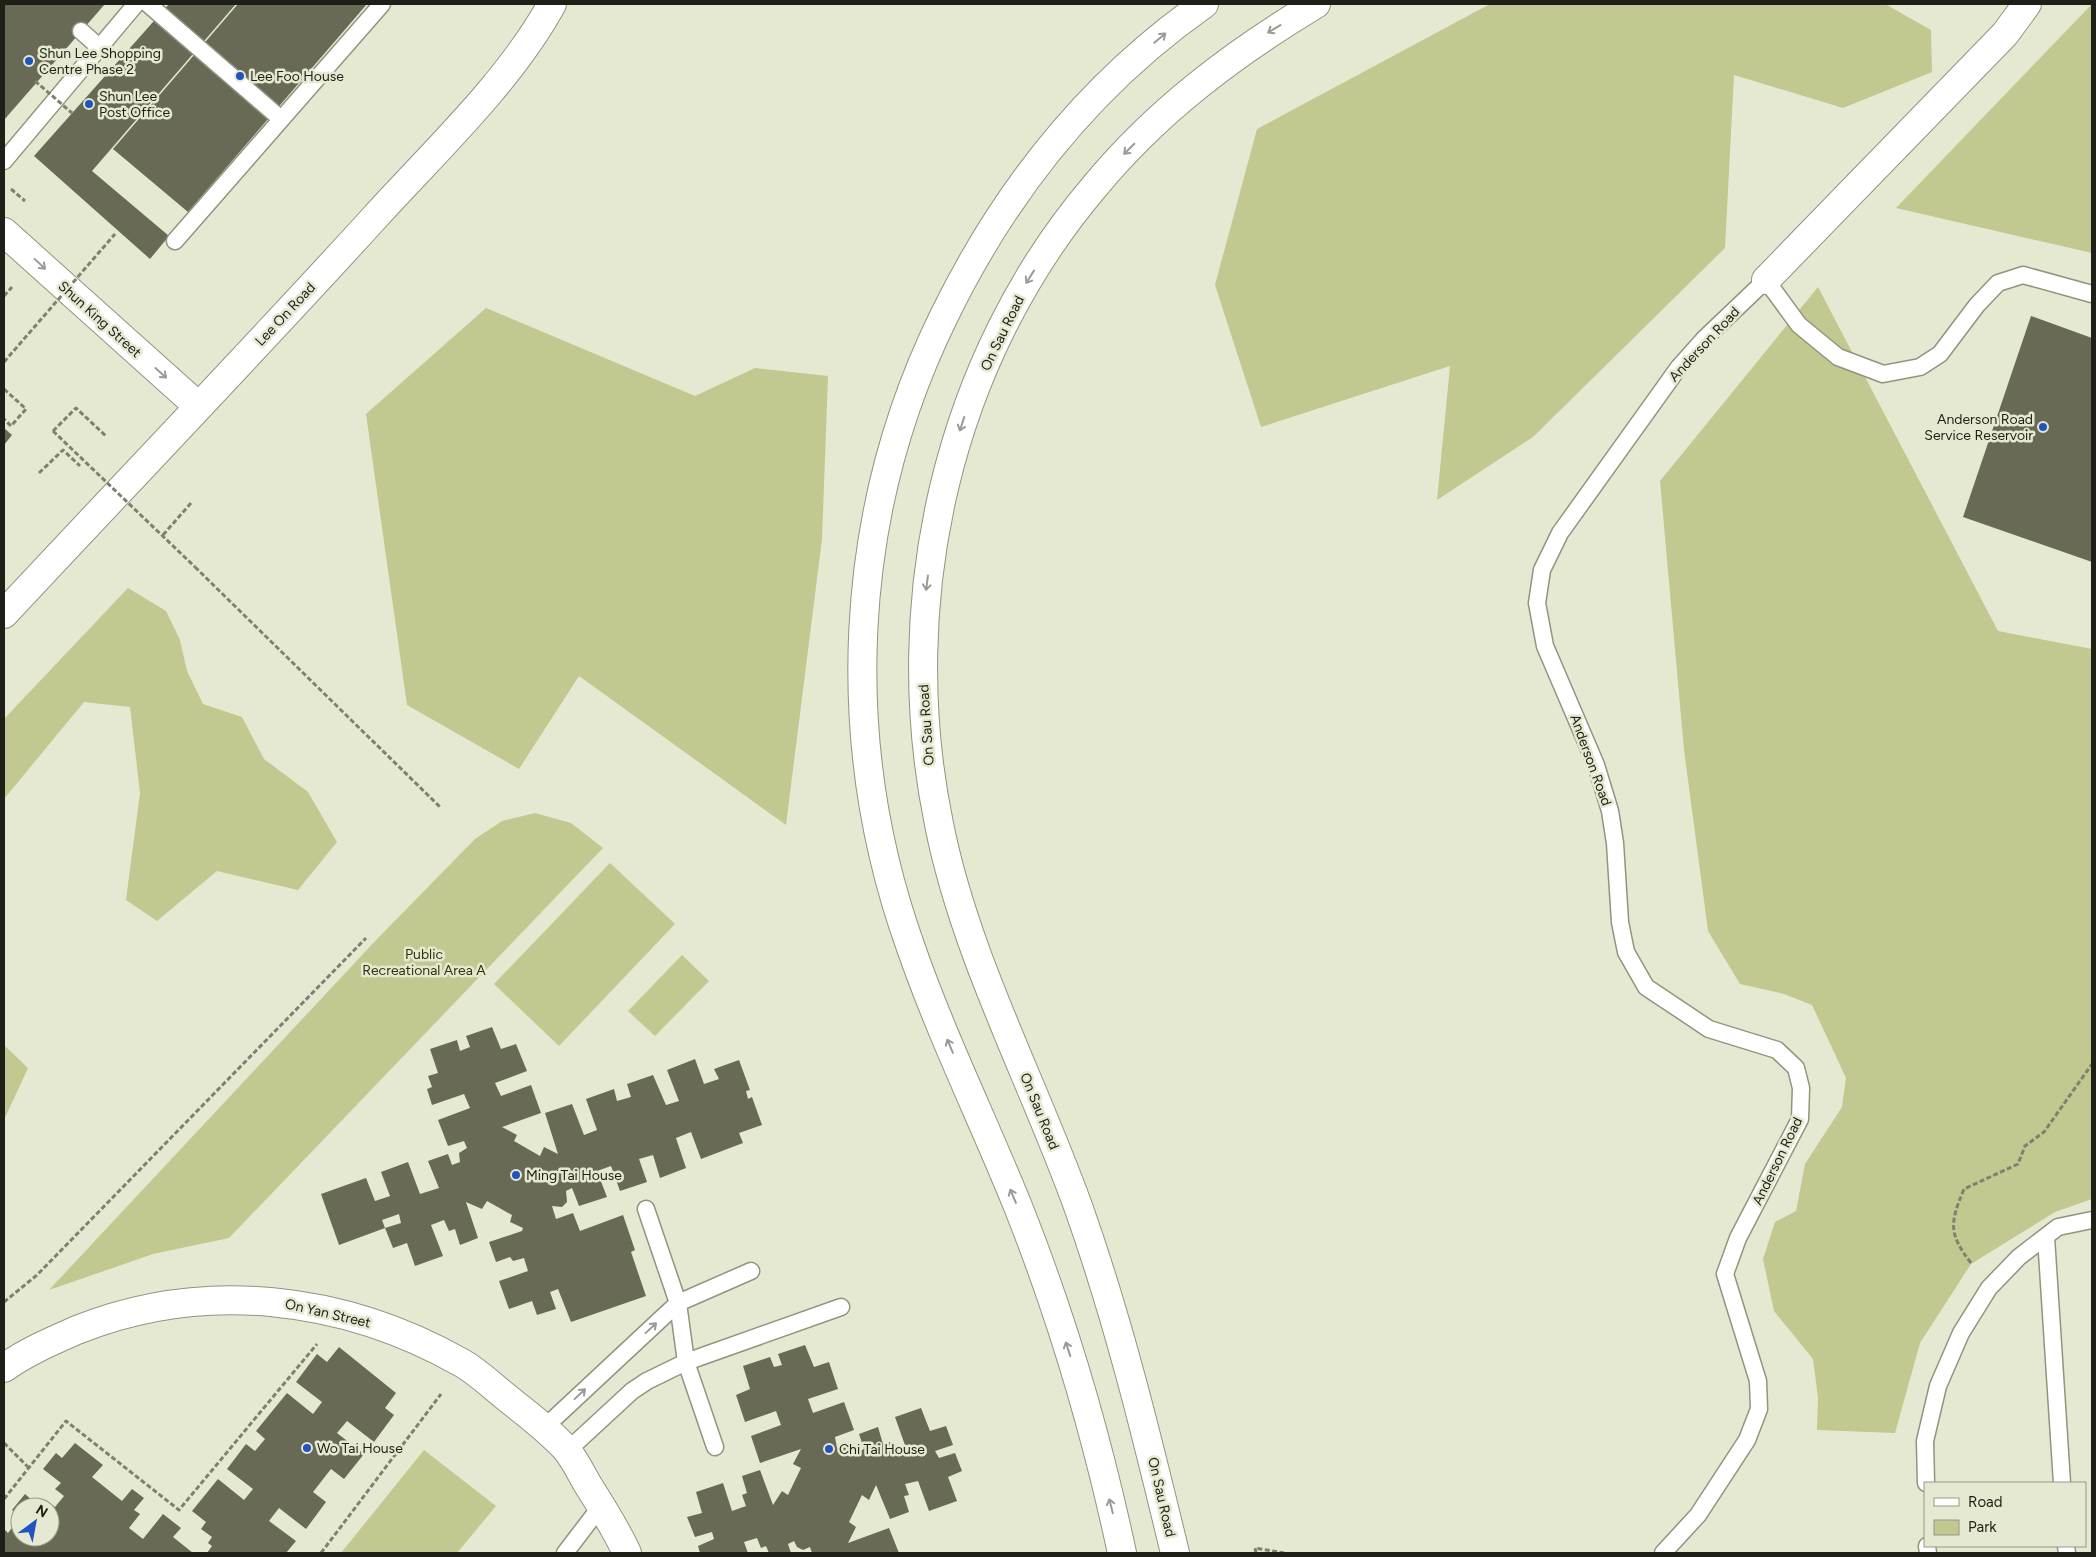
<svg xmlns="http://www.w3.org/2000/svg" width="2096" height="1557" viewBox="0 0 2096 1557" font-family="Figtree,sans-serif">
<rect width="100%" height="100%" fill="#e6e9d1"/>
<g fill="#c2c88f">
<path d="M1490,4H1885L1931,30L1932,72L1843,108L1734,75L1725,248L1533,437L1437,500L1450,366L1261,427L1215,285L1257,129Z"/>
<path d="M2092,4V253L1896,208Z"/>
<path d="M1818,287L1998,631L2092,649V1199L2055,1212L1971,1264L1920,1343L1895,1433L1817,1430L1818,1398L1813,1359L1774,1311L1763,1259L1775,1222L1796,1211L1805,1164L1842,1107L1846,1078L1812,1005L1784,994L1740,984L1708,931L1684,750L1660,481Z"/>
<path d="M486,308L695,396L755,368L828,376L822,539L786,825L579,676L519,769L407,705L366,414Z"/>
<path d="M128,588L166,611L180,640L187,671L203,704L242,717L264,759L308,792L337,842L298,890L217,871L157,921L126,900L140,793L130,707L84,702L4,799V719Z"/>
<path d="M535,813L571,823L603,848L229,1238L153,1254L49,1290L378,938L475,839L502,821Z"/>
<path d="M610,863L675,924L559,1046L494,984Z"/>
<path d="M682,955L709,981L655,1036L628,1011Z"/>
<path d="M4,1045L28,1068L4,1120Z"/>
<path d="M424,1450L496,1506L457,1553H341Z"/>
</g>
<g fill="#686a55">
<path d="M4,4H105L4,120Z"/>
<path d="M169,4H236L92,171L169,236L150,259L34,156Z"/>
<path d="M238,4H367L188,212L113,149Z"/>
<path d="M2031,316L2092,338V562L1963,517Z"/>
<path d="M4,428L12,435L4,445Z"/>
<path d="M492,1027L501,1049L516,1044L527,1071L495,1083L501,1096L531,1085L541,1113L502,1127L517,1135L514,1141L540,1156L544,1147L558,1154L545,1113L572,1104L584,1135L597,1130L586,1099L614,1089L617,1101L631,1097L627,1084L653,1075L666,1105L679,1101L667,1070L695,1059L704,1084L719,1079L714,1069L739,1060L750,1090L746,1091L748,1099L752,1097L762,1125L739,1133L743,1143L701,1159L691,1132L676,1138L686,1168L660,1178L653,1155L639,1159L647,1182L620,1191L611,1166L597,1171L607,1197L579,1206L572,1188L566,1191L567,1202L562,1207L552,1206L556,1219L573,1213L580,1231L623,1215L635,1250L631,1252L646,1296L571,1322L558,1289L550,1292L556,1309L537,1315L532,1301L509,1309L499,1281L528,1271L524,1258L513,1261L510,1257L496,1262L489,1242L522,1231L523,1228L510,1222L512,1215L487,1201L482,1209L466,1202L478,1238L460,1245L455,1229L449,1231L444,1220L431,1225L443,1256L415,1266L407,1243L393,1248L385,1228L401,1223L399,1214L382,1220L385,1228L339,1245L321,1194L366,1178L375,1201L390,1196L381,1172L408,1162L420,1194L439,1188L428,1161L448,1154L452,1165L460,1162L459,1153L467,1148L464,1141L448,1146L438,1120L470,1108L464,1094L432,1105L427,1089L432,1087L428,1076L438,1073L430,1049L457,1040L460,1051L470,1047L466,1036Z"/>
<path d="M805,1345L814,1367L829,1362L838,1389L808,1399L813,1413L844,1402L854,1430L835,1437L837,1448L849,1442L855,1446L858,1452L864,1449L859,1434L878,1427L883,1444L890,1442L894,1453L906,1448L895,1417L921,1408L930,1431L946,1426L953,1445L935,1451L939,1458L955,1453L962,1471L948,1477L957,1501L929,1511L918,1481L905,1484L909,1495L904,1496L909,1512L890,1519L876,1485L869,1500L862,1495L849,1522L856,1527L848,1543L889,1528L899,1553H812L810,1547L803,1550L797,1547L794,1541L788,1544L791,1553H769L766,1546L761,1548L757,1538L744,1542L748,1553H700L698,1546L714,1539L712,1532L695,1537L687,1517L702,1513L696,1492L723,1483L732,1511L746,1506L742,1495L747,1493L742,1476L760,1470L773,1505L782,1491L788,1495L801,1468L793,1464L801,1449L760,1463L751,1436L781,1425L776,1411L745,1422L736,1395L750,1389L743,1366L770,1357L774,1367L782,1365L778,1354Z"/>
<path d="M339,1347L396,1393L385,1408L394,1415L374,1442L347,1421L337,1433L364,1454L344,1479L331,1469L313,1492L326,1502L306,1529L279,1508L269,1521L296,1541L286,1553H207L212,1546L208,1543L212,1537L201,1529L206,1522L192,1511L218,1479L244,1500L253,1489L227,1469L246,1444L255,1451L265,1439L256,1431L287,1393L313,1414L322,1402L296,1382L317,1354L327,1362Z"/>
<path d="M75,1443L103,1465L92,1477L122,1501L132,1489L144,1498L134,1510L140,1514L129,1528L143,1539L163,1514L181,1528L173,1537L193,1553H4V1529L8,1533L20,1517L12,1510L25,1494L40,1507H20V1537H50V1507H40L46,1500L55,1507L64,1496L55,1489L61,1483L43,1469L56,1453L62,1458Z"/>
</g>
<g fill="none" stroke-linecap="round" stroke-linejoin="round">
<defs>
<g id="lane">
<path d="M148,4L281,119"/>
<path d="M81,31L99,47"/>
<path d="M4,161L136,4"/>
<path d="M175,241L382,4"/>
<path d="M646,1209L678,1303L686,1362L715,1447"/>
<path d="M2046,1237L2062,1483"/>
<path d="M545,1427L678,1303L751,1271"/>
<path d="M567,1451L632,1391L647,1381L686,1362L841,1307"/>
<path d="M1926,1483L1925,1441L1938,1386L1961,1333L1989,1288L2019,1257L2058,1227L2092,1220"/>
<path d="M1927,1546L1928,1553"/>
<path d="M2066,1546L2067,1553"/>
<path d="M565,1553L601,1506"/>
<path d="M1663,1553L1698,1515L1747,1440L1759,1409L1758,1381L1725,1274L1738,1238L1800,1119L1801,1088L1796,1068L1777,1050L1709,1029L1646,987L1626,952L1620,922L1615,843L1610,811L1596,765L1545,646L1537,603L1542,570L1560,533L1679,367L1704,339L1766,280L1799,325L1838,357L1883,374L1920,367L1940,354L1977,305L1998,283L2023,275L2092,294"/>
</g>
<g id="street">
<path d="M4,232L198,406"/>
<path d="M1766,280L2005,34L2027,4"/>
<path d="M4,1368C26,1352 52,1341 77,1330C204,1279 344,1296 462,1363C478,1372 492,1386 506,1397C527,1414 548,1429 566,1449C575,1460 581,1473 588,1485C602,1507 616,1529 627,1553"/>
</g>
<g id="secondary">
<path d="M4,614C128,481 254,350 376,216C436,150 509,82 552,4"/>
<path d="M1122,1553C1097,1436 1063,1320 1019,1209C984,1122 942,1037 911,948C837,742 847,513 944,316C1005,191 1090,84 1204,4"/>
<path d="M1175,1553C1147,1437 1119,1322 1079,1209C1034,1083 965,956 939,824C893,602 947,360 1095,186C1157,111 1233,54 1316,4"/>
</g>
</defs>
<use href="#lane" stroke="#92947e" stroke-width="19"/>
<use href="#street" stroke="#92947e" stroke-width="30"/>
<use href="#secondary" stroke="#92947e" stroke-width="30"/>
<g stroke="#7f8170" stroke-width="3" stroke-dasharray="5 2.5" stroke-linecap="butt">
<path d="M11,189L25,201"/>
<path d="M4,296L12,287"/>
<path d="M4,389L26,409L11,426L4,419"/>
<path d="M53,431L76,408L107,437"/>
<path d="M39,473L63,450L80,466"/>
<path d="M163,535L191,503"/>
<path d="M195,567L440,807"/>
<path d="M1971,1263C1948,1233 1950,1223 1964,1189L2018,1164L2025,1146L2044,1132L2092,1064"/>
<path d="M4,1302L37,1275L366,938"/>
<path d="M4,1443L29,1468"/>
<path d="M4,1499L66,1421L179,1510L317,1344"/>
<path d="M321,1553L441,1394"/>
<path d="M1256,1553L1255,1548L1284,1553"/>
</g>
<use href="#lane" stroke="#fff" stroke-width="16"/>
<use href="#street" stroke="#fff" stroke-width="28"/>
<use href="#secondary" stroke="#fff" stroke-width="28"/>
<g stroke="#7f8170" stroke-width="3" stroke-dasharray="5 2.5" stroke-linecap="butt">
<path d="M35,81L72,113"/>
<path d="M4,362L115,234"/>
<path d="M53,431L195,567"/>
</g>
</g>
<defs><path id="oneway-shaft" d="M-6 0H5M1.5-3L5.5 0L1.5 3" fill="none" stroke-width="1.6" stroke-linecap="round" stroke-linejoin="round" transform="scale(1.25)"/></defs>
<g stroke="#9a9a96">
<use href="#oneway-shaft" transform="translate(1274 29) rotate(149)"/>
<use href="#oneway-shaft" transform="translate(1160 38) rotate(-40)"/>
<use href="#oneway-shaft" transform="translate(1129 149) rotate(135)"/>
<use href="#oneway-shaft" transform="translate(40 264) rotate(43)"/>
<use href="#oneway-shaft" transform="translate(1030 277) rotate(122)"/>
<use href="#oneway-shaft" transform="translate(161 373) rotate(42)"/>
<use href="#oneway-shaft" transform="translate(962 424) rotate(108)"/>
<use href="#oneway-shaft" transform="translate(927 583) rotate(97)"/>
<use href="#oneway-shaft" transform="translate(950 1046) rotate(-113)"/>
<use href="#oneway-shaft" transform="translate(1013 1196) rotate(-113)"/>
<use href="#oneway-shaft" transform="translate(651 1328) rotate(-43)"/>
<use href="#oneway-shaft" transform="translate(1068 1349) rotate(-108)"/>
<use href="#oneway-shaft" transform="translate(580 1394) rotate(-43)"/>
<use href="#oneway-shaft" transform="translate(1111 1506) rotate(-104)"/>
</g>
<g fill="#2154c1" stroke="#e6e9d1" stroke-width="2">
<circle cx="29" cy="61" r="5"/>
<circle cx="240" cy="76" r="5"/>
<circle cx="89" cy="104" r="5"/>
<circle cx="2043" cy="427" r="5"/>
<circle cx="516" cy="1175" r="5"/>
<circle cx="307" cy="1448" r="5"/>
<circle cx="829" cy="1449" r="5"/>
</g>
<g text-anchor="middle" stroke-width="5" stroke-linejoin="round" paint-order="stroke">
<g font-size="14" fill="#1e1f16" stroke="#e6e9d1" text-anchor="start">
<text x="39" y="58">Shun Lee Shopping<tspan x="39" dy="16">Centre Phase 2</tspan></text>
<text x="250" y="81">Lee Foo House</text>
<text x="99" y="101">Shun Lee<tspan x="99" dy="16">Post Office</tspan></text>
<text x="2033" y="424" text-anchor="end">Anderson Road<tspan x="2033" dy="16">Service Reservoir</tspan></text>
<text x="526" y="1180">Ming Tai House</text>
<text x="317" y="1453">Wo Tai House</text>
<text x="839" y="1454">Chi Tai House</text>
</g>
<g font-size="14" fill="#1e1f16" stroke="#e6e9d1">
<text transform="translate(285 314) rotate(-47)" y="5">Lee On Road</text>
<text transform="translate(100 319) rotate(42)" y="5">Shun King Street</text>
<text transform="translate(1002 333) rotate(-64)" y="5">On Sau Road</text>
<text transform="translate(1704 344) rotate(-47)" y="5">Anderson Road</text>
<text transform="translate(926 725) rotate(-94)" y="5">On Sau Road</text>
<text transform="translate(1591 760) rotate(70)" y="5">Anderson Road</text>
<text transform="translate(1040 1111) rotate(68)" y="5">On Sau Road</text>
<text transform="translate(1777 1161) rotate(-64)" y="5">Anderson Road</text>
<text transform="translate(328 1313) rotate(13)" y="5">On Yan Street</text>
<text transform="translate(1162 1497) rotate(77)" y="5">On Sau Road</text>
</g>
<g font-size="14" fill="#32340b" stroke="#e6e9d1">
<text x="424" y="959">Public<tspan x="424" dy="16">Recreational Area A</tspan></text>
</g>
</g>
<rect width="2096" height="1557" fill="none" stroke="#1e1f16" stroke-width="10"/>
<rect x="1924" y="1482" width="162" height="65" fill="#e6e9d1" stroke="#969886"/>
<rect x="1934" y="1498" width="25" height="8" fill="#ffffff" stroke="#969886"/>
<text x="1968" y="1507" font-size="15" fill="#1e1f16">Road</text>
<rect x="1934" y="1520" width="25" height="15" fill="#c2c88f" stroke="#969886"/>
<text x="1968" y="1532" font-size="15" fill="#1e1f16">Park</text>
<g transform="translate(35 1522) rotate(32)"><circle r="24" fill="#e6e9d1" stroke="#969886"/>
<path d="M0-4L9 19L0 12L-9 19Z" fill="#2154c1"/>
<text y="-8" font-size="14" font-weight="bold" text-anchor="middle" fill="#1e1f16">N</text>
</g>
</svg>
